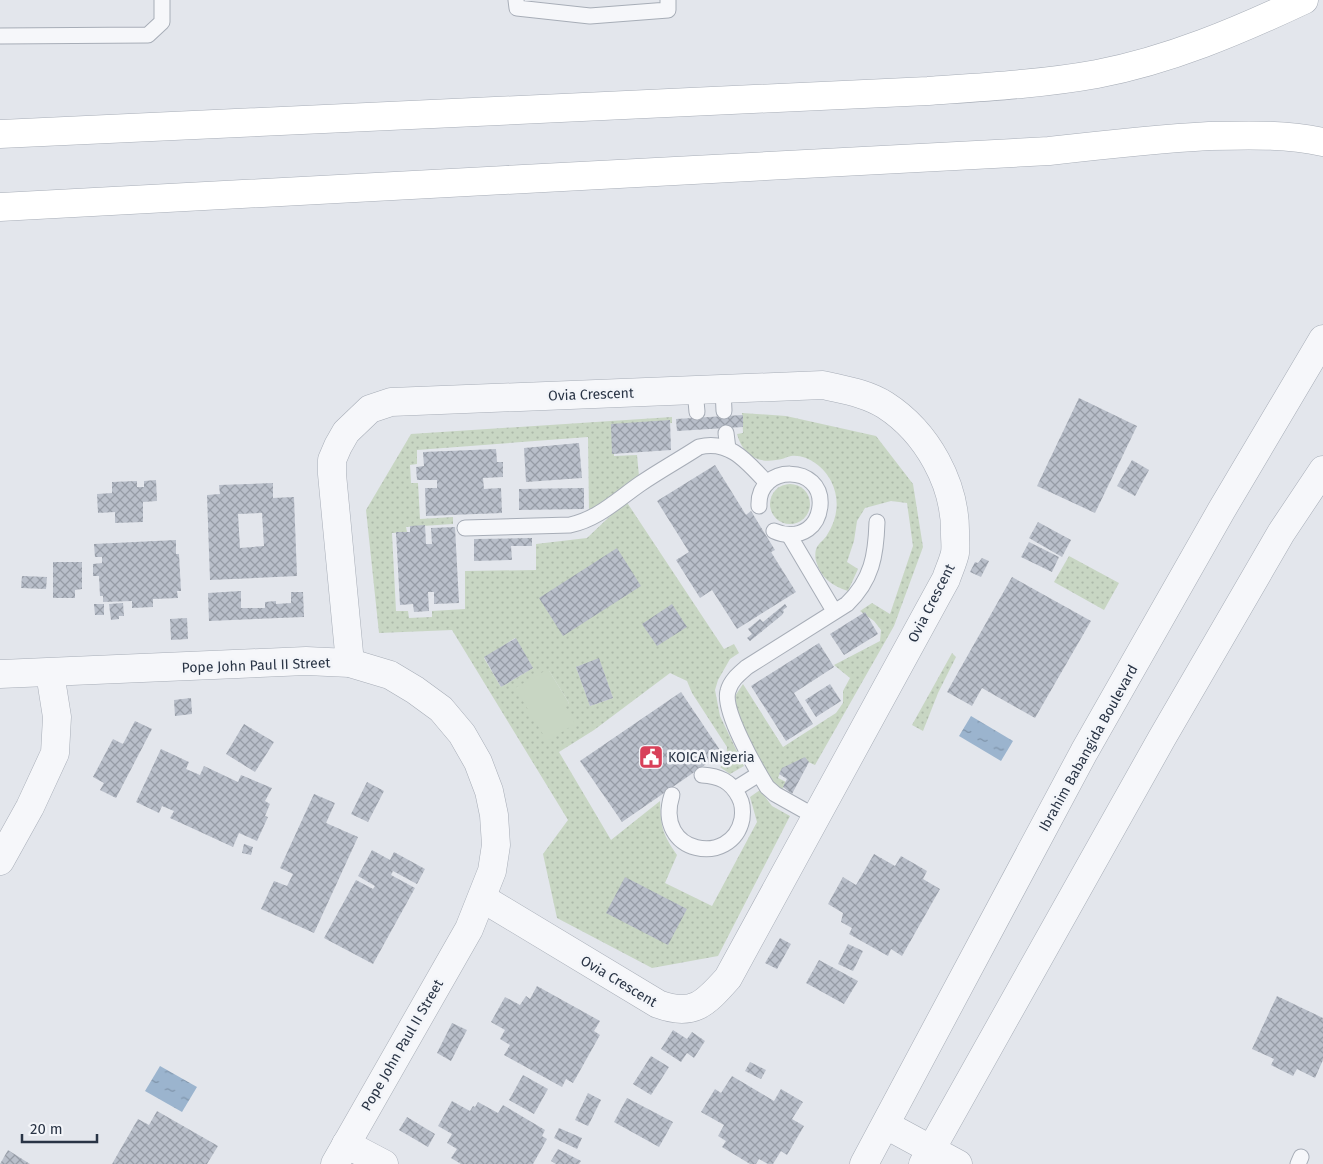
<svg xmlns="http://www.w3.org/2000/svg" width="1323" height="1164" viewBox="0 0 1323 1164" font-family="'Fira Sans',sans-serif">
<defs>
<pattern id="grass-dots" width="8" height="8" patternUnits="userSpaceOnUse" patternTransform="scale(1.25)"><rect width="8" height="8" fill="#c8d6c3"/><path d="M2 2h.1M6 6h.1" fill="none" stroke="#acb8a9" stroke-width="1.8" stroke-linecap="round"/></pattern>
<pattern id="water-ripples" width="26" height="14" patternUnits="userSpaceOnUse" patternTransform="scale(1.25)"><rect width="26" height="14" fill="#9bb4ce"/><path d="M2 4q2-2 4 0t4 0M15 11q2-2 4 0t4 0" fill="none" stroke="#7e93a9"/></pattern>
<pattern id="building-cross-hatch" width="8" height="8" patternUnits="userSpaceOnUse" patternTransform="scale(1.25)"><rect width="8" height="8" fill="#b9bfca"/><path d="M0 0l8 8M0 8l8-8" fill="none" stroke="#969ca6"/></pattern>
</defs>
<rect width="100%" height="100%" fill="#e3e6ec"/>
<g fill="url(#grass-dots)" fill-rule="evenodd">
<path d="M742,413L786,416L876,436L913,484L923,547L894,626L815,765L804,760L781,771L778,778L786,782L782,790L771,783L737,713L735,696L743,684L783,747L836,713L843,703V691L850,678L834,665L880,641L881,630L874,621L860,611L872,603L890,614L913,546L907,503L891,501L865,508L857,521L854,541L847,562L858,569L848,591C832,586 821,578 816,561C815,557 815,550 817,547C820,542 825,539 827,535C838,518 840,499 831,481C824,467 807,454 791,456C786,457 781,460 776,460C756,464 742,453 737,434L743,433Z"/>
<path d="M672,417V423L613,426L614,456L637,455L639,476L589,511L588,437L417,450V464L410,465L411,483H418L420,519L453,517V524L406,527L407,532L392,533L396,611H408L409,618L432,617V611L465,609V571L536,570V544L587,538L626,501L724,649L734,644L739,653L730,659L718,680L715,690L720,716L744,766L730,774L720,767L726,763L727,747L692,693L687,681L670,673L594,730L559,752L611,840L660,801C661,828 662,833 677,855L665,883L712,906L757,822L750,797L760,790L772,806L790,816L718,956L652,968L557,918L543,854L568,820L452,630L379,633L366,510L411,434ZM515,638L533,668L501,687L484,658ZM599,659L613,698L590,706L576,667ZM548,669L569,703L565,705Z"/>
<circle cx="790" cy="504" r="20"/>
<path d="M1069,556L1119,583L1104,610L1054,582Z"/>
<path d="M952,653L956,657L938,693L923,731L912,725Z"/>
</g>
<path fill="#c8d6c3" d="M548,669L569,703L565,706L575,724L547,741L515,688Z"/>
<g fill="url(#water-ripples)">
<path d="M971,716L1013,741L1001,761L959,736Z"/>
<path d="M160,1066L197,1087L182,1112L145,1091Z"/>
</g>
<g fill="url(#building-cross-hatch)" fill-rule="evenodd">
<path d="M1079,398L1137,426L1095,513L1037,486Z"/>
<path d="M743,415V427L677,431L676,419Z"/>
<path d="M670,420L671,450L612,454L611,424Z"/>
<path d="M579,443L582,478L526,482L524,448Z"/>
<path d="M496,449L497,462H503V477L483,478L484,489L501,488L502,513L426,516L425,488H437V480H417L416,467L424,466L423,452Z"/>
<path d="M1132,460L1149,470L1135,496L1117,486Z"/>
<path d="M715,465L746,515L751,511L775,550L771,552L796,592L737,629L712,590L700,598L676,560L689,552L657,501Z"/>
<path d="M156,480L157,501L143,502V522L115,523V512L98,513L97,494L112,493V482L137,481V487H144V481Z"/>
<path d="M273,483V498L294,497L297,576L210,580L207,495L220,494L219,485ZM262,513L264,546L240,548L238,514Z"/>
<path d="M584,488V509L519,510V489Z"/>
<path d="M1038,522L1071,540L1062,557L1029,538Z"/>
<path d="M425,525L426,544H432L431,528L455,527L459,603L434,604V592H428L429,611L414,612L413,604L400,605L396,532H410V526Z"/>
<path d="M532,538V546H511L512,560L474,561V539Z"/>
<path d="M176,540V554H179L181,591H177L178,598L153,599V607L132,608V601L103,602V596H100L99,576H93V564L102,563V557H95L94,544Z"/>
<path d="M1029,542L1059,557L1052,572L1021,557Z"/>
<path d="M617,548L641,586L563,636L539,598Z"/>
<path d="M982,558L989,561L981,577L970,572L975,562L978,563Z"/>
<path d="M53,562H82V589L75,590V598H53Z"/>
<path d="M22,576L47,577L46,589L21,588Z"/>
<path d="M1012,577L1091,621L1035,718L982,688L972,706L947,692Z"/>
<path d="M241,591V608H265V602L276,601V604L291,603V592H303L304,617L209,621L208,593Z"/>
<path d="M123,603L124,616H119V619L111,620L109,604Z"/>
<path d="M94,604H104V615H95Z"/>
<path d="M672,604L687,627L657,646L642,624Z"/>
<path d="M785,604L787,607L783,610L784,612L782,615L750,641L747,638L752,634L748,629L760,619L763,622Z"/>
<path d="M865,612L878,634L844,655L830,634Z"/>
<path d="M187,618L188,639L171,640L170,619Z"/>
<path d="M516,638L533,668L501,687L484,657Z"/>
<path d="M819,643L834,667L794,693L813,724L786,741L751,686Z"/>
<path d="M599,658L613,698L590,706L576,667Z"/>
<path d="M830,684L841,701L816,717L805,700Z"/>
<path d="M681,692L722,753L622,822L580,761Z"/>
<path d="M191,698L192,714L175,716L174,700Z"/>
<path d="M135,721L152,729L116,798L100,790L104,783L93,777L113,739L123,744Z"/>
<path d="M244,724L274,742L255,772L226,754Z"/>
<path d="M161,749L189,762L186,769L200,775L204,766L238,782L241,775L272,788L265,801L270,804L265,816L268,817L257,841L239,833L233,847L170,818L174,811L162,806L159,813L136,802Z"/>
<path d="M805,757L809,762L792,794L783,787L787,779L779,774L782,768Z"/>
<path d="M367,782L384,791L368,822L351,814Z"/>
<path d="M314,794L335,803L326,823L358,837L314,933L261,909L274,881L287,886L293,874L280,868Z"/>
<path d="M244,844L253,847L251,855L242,853Z"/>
<path d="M372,850L390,860L394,852L425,869L417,884L393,871L391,875L415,888L373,964L324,938L356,880L373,889L375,886L358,876Z"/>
<path d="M874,854L895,866L901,856L927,871L923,879L940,889L902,956L891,949L888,956L849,934L852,928L841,922L843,913L828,904L843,877L856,885Z"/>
<path d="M625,877L687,909L668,945L606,913Z"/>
<path d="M780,938L791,944L777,969L765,963Z"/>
<path d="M848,944L863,951L853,971L838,964Z"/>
<path d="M819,960L858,981L844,1004L806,983Z"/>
<path d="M537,986L600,1021L594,1031L600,1035L573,1083L566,1079L562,1087L504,1055L510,1045L500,1039L505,1030L491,1022L505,997L520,1005L526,996L530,999Z"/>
<path d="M1277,996L1323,1018V1060L1315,1078L1297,1069L1293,1076L1271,1065L1274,1059L1252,1049Z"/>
<path d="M452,1023L467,1030L451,1061L437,1053Z"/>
<path d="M673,1030L687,1039L692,1032L705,1041L694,1058L687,1053L681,1062L661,1049Z"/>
<path d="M651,1056L669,1067L651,1095L633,1084Z"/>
<path d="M750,1062L766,1070L761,1079L745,1071Z"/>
<path d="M523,1075L548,1089L534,1114L509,1100Z"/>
<path d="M732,1076L774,1101L781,1089L803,1102L792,1119L804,1126L787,1155L781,1151L773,1164H768L759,1159L756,1164H750L722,1147L726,1141L718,1136L724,1125L701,1112L715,1089L721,1093Z"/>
<path d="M588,1093L601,1100L588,1126L575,1120Z"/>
<path d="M627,1098L673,1122L659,1147L614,1122Z"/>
<path d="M452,1101L470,1111L473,1106L475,1107L478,1102L498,1113L503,1105L545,1130L542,1136L547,1139L533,1164H461L451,1158L457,1149L447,1143L452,1134L438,1126Z"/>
<path d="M157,1111L218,1146L207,1164H112L138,1119L149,1125Z"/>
<path d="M407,1117L435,1134L428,1147L399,1130Z"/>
<path d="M559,1128L582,1138L577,1149L554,1138Z"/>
<path d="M558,1149L581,1161L579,1164H556L551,1161Z"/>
<path d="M8,1150L30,1164H0Z"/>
</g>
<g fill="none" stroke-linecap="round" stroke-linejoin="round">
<defs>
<g id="service">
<path d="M516,0L517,8L590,16L668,10V0"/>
<path d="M0,36L148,35L162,22V0"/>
<path d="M723,389L724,411"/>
<path d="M695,390L697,412"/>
<path d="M726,433L728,449"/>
<path d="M759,506C757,463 824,464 820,506C819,516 815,524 808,529C798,536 785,536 774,531"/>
<path d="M465,528L570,525C598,519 617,500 640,484C659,471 679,460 699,447C730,439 748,463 767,483"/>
<path d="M789,535L834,611"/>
<path d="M735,789L759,774"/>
<path d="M672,795C653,854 732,868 742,819C743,812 743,804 739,797C731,781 719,776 702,775"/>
<path d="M816,817L775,794L767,787C756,769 722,710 728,691C731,680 739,674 747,667L847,604C872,580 876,555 877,522"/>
<path d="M1298,1164L1301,1157"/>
</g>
<g id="minor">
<path d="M350,663L332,474V460L338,446L346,432L370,409L391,402L823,385C844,390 866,393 885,405C927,432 956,484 955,534C955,540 956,547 955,553C953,562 949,570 946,579L728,978C705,1004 693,1017 658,1004L482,898"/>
<path d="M0,674L306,661L350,663L390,675L415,690L441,709L462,734L478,762L489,791L494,815L496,845L492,871L469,929L335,1164"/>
<path d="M0,861L30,807L55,753L57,717L50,673"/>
<path d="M886,1125L958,1164"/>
<path d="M346,1144L384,1164"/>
</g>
<g id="tertiary">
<path d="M864,1164L1084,752L1221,511L1323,339"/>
<path d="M923,1164L1162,738L1281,533L1323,470"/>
</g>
<g id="secondary">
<path d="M0,134L928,91C985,87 1042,84 1097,74C1170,60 1238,31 1304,0"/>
<path d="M0,207L1049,151C1102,145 1156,139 1209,136C1248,135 1285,134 1323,142"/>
</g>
</defs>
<use href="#service" stroke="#a7adb7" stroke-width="17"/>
<use href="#minor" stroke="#a7adb7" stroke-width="29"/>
<use href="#tertiary" stroke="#a7adb7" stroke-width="29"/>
<use href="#secondary" stroke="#a7adb7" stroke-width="29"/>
<use href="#service" stroke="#f6f7fa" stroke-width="15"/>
<use href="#minor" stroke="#f6f7fa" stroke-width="28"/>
<use href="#tertiary" stroke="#f6f7fa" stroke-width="28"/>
<use href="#secondary" stroke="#fff" stroke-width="28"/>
</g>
<defs>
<symbol id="civic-square" viewBox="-11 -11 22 22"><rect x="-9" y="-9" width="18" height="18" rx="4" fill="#d84059" stroke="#f3f5f9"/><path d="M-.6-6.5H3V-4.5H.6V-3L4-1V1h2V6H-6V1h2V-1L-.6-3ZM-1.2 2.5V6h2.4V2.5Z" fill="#fff"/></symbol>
</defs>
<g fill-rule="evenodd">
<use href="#civic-square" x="637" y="743" width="28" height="28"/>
</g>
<g text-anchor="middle" stroke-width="5" stroke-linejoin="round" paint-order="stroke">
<g font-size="14" fill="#293445" stroke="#f3f5f9">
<text transform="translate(591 394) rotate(-2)" y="5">Ovia Crescent</text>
<text transform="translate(931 603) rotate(-63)" y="5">Ovia Crescent</text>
<text transform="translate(256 665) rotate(-2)" y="5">Pope John Paul II Street</text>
<text transform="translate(1088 748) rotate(-61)" y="5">Ibrahim Babangida Boulevard</text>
<text transform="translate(619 981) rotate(31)" y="5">Ovia Crescent</text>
<text transform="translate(402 1045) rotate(-60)" y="5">Pope John Paul II Street</text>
</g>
<g font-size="14" fill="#293445" stroke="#f3f5f9" text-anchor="start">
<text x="668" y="762">KOICA Nigeria</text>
</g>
</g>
<path d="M22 1134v8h75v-8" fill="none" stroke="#293445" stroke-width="2.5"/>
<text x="30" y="1134" font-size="15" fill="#293445" stroke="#f3f5f9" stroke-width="4" paint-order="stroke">20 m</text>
</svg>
